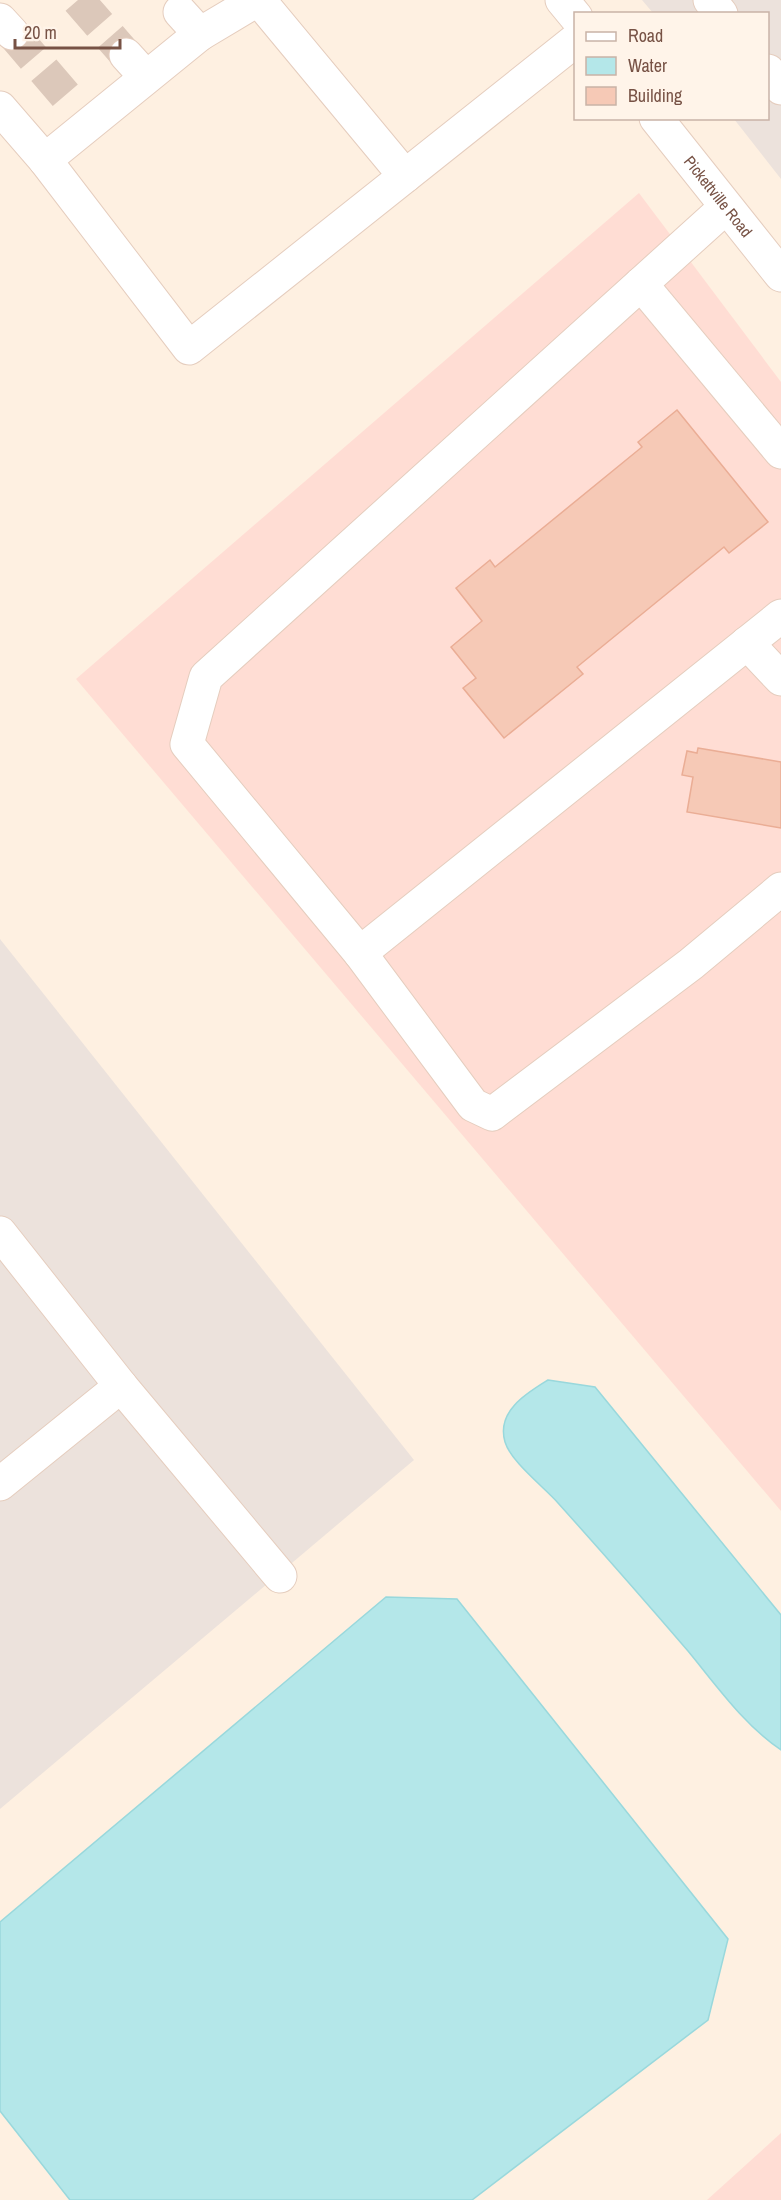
<svg xmlns="http://www.w3.org/2000/svg" width="781" height="2200" viewBox="0 0 781 2200" font-family="'Archivo Narrow',sans-serif">
<rect width="100%" height="100%" fill="#fef0e1"/>
<g fill="#ffddd4">
<path d="M639,193L781,382V1511L76,679Z"/>
<path d="M781,2133V2200H707Z"/>
</g>
<g fill="#ece2dc">
<path d="M642,0H781V179L734,119L768,118V14L653,13Z"/>
<path d="M0,939L414,1460L0,1809Z"/>
</g>
<g fill="#b4e7e9" stroke="#99d8dc" stroke-width="1.5">
<path d="M548,1380L595,1387L781,1615V1750C744,1725 716,1685 688,1651C645,1601 602,1552 558,1503C544,1487 511,1462 505,1442C496,1411 527,1393 548,1380Z"/>
<path d="M386,1597L457,1599L728,1939L708,2020L472,2200H70L0,2111V1922Z"/>
</g>
<g fill="#f6c9b6" stroke="#eaad95" stroke-width="1.5">
<path d="M677,410L768,522L729,553L724,547L577,667L583,674L504,738L463,688L476,678L451,647L482,621L456,588L490,560L495,567L642,447L638,442Z"/>
<path d="M698,748L781,762V828L687,812L693,777L682,775L687,751L697,753Z"/>
</g>
<g fill="none" stroke-linecap="round" stroke-linejoin="round">
<g stroke="#dcc8ba" stroke-width="33" stroke-dasharray="33 16" stroke-linecap="butt">
<path d="M78,0L126,55"/>
<path d="M12,33L71,102"/>
</g>
<defs>
<g id="minor">
<path d="M259,0L405,176"/>
<path d="M562,0L576,17"/>
<path d="M710,0L721,14"/>
<path d="M180,12L200,34"/>
<path d="M0,20L12,33"/>
<path d="M126,55L146,77"/>
<path d="M768,71L781,88"/>
<path d="M0,108L45,160L189,348L576,40"/>
<path id="s1" d="M656,118L781,275"/>
<path d="M45,160L200,34L257,0"/>
<path d="M726,207L206,677L187,744L360,953L781,616"/>
<path d="M641,284L781,452"/>
<path d="M747,643L781,679"/>
<path d="M360,953L473,1105L492,1114L691,964L781,889"/>
<path d="M0,1233L121,1386L0,1484"/>
<path d="M121,1386L280,1576"/>
</g>
</defs>
<use href="#minor" stroke="#e5cdbe" stroke-width="35"/>
<use href="#minor" stroke="#fff" stroke-width="33"/>
</g>
<g text-anchor="middle" stroke-width="4.5" stroke-linejoin="round" paint-order="stroke">
<g font-size="16" fill="#775245" stroke="#fff4e9">
<text dy="6" stroke="none"><textPath href="#s1" startOffset="100">Pickettville Road</textPath></text>
</g>
</g>
<rect x="574" y="12" width="195" height="108" fill="#fff4e9" stroke="#c9b3a7" stroke-width="1.5"/>
<rect x="586" y="32" width="30" height="9" fill="#ffffff" stroke="#c9b3a7" stroke-width="1.5"/>
<text x="628" y="42" font-size="18" fill="#775245">Road</text>
<rect x="586" y="57" width="30" height="18" fill="#b4e7e9" stroke="#c9b3a7" stroke-width="1.5"/>
<text x="628" y="72" font-size="18" fill="#775245">Water</text>
<rect x="586" y="87" width="30" height="18" fill="#f6c9b6" stroke="#c9b3a7" stroke-width="1.5"/>
<text x="628" y="102" font-size="18" fill="#775245">Building</text>
<path d="M15 39v9h105v-9" fill="none" stroke="#775245" stroke-width="3"/>
<text x="24" y="39" font-size="18" fill="#775245" stroke="#fff4e9" stroke-width="4.5" paint-order="stroke">20 m</text>
</svg>
